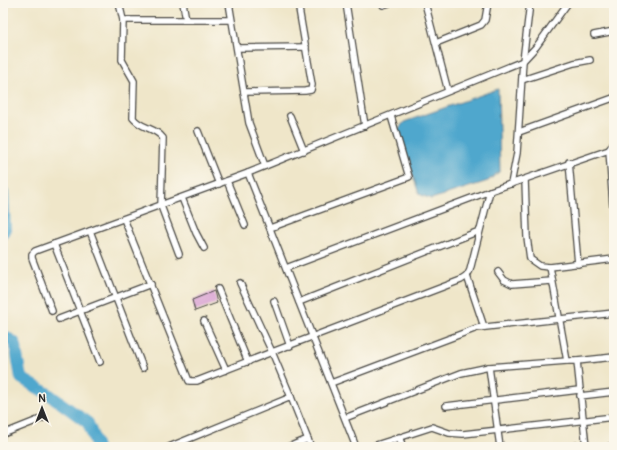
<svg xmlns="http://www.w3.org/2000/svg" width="617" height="450" viewBox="0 0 617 450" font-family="Pangolin,sans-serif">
<rect width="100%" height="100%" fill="#fbf7ec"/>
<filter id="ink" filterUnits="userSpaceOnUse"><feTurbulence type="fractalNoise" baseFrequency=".025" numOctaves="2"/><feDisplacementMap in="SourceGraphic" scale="8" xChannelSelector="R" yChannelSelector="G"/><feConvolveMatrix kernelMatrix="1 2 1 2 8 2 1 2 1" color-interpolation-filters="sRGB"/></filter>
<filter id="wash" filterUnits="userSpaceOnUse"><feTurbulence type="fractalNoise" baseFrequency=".012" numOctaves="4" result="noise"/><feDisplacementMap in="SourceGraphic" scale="16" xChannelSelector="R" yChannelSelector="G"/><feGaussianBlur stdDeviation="0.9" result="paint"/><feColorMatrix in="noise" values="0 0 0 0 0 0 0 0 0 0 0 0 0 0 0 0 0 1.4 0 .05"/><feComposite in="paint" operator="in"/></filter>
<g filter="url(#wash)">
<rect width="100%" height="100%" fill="#efe6c9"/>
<path fill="#50a7cd" stroke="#3e697c" d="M498,89L500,171L488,181L431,199L419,194L398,130L404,122Z"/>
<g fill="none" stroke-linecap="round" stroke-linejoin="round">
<g stroke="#50a7cd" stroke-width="12">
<path d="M3,193L5,230L3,234"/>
<path d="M3,335L15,343L21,378L50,395L88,423L97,447"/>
</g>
</g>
<g id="blocks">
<path fill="#d59ad0" d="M214,291L217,303L195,311L192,300Z"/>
</g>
</g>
<g filter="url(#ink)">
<use href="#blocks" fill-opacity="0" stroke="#484743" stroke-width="1"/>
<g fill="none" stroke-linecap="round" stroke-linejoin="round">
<defs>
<g id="street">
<path d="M119,3L123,20L122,60L134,81L133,118C141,129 155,127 163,138L161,206L179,254"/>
<path d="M183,3L186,20"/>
<path d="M229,3L249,123L265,166"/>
<path d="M346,3L365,126"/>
<path d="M425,3L448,91"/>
<path d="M383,5L390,3"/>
<path d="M123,20H231"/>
<path d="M594,35L614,31"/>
<path d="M436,43L481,25L485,20L488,3"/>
<path d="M237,48L306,47"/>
<path d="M522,80L574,63L590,60"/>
<path d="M245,92L305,91L311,90L312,85L298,3"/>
<path d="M290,116L304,151"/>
<path d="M198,131L219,184"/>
<path d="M519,132L613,98"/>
<path d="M609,150L614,221"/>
<path d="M569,162L578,264"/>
<path d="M525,180L527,237L530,259L540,266L550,267"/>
<path d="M227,181L245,225"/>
<path d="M511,184L517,153L523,61L530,3"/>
<path d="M182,198L196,233L204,248"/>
<path d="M124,219L189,381H197L272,352L240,283"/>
<path d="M270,228L409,177L391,116"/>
<path d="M90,231L143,368"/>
<path d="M54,244L100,362"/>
<path d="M286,268L490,191L609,150L614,142"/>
<path d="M498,272L504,280L512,284L552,281"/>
<path d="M467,276L484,327"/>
<path d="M218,289L248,362"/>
<path d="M274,301L290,346"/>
<path d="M299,302L479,231"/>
<path d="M52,311L32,258V254L35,251L248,173"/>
<path d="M59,319L151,284"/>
<path d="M204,321L226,370"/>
<path d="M577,361L614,357"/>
<path d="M489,367L500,447"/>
<path d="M331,383L477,328L614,313"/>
<path d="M580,396L614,392"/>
<path d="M291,397L272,352L461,280L467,276L470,270L490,191"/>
<path d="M446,406L579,390"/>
<path d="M345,418L461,373L489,367L567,361"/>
<path d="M3,434L43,418"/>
<path d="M399,437L403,447"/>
<path d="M169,447L291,397L311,447"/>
<path d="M288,447L308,439"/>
<path d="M356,447L248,173L523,61L536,47L568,3"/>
<path d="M370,447L432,427L449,433L463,434L614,417"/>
<path d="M569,447L586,444"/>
<path d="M586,447L577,361H567L550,267L614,259"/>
<path d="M607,447L614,446"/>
</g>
</defs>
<use href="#street" stroke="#484743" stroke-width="8"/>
<use href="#street" stroke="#fff" stroke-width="5.5"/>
</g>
</g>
<rect width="617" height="450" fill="none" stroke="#fbf7ec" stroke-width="16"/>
<g transform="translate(42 408)" stroke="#fbf7ec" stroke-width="3" paint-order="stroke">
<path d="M0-3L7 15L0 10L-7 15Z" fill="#2b2b2b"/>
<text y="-6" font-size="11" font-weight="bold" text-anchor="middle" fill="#2b2b2b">N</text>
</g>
</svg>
